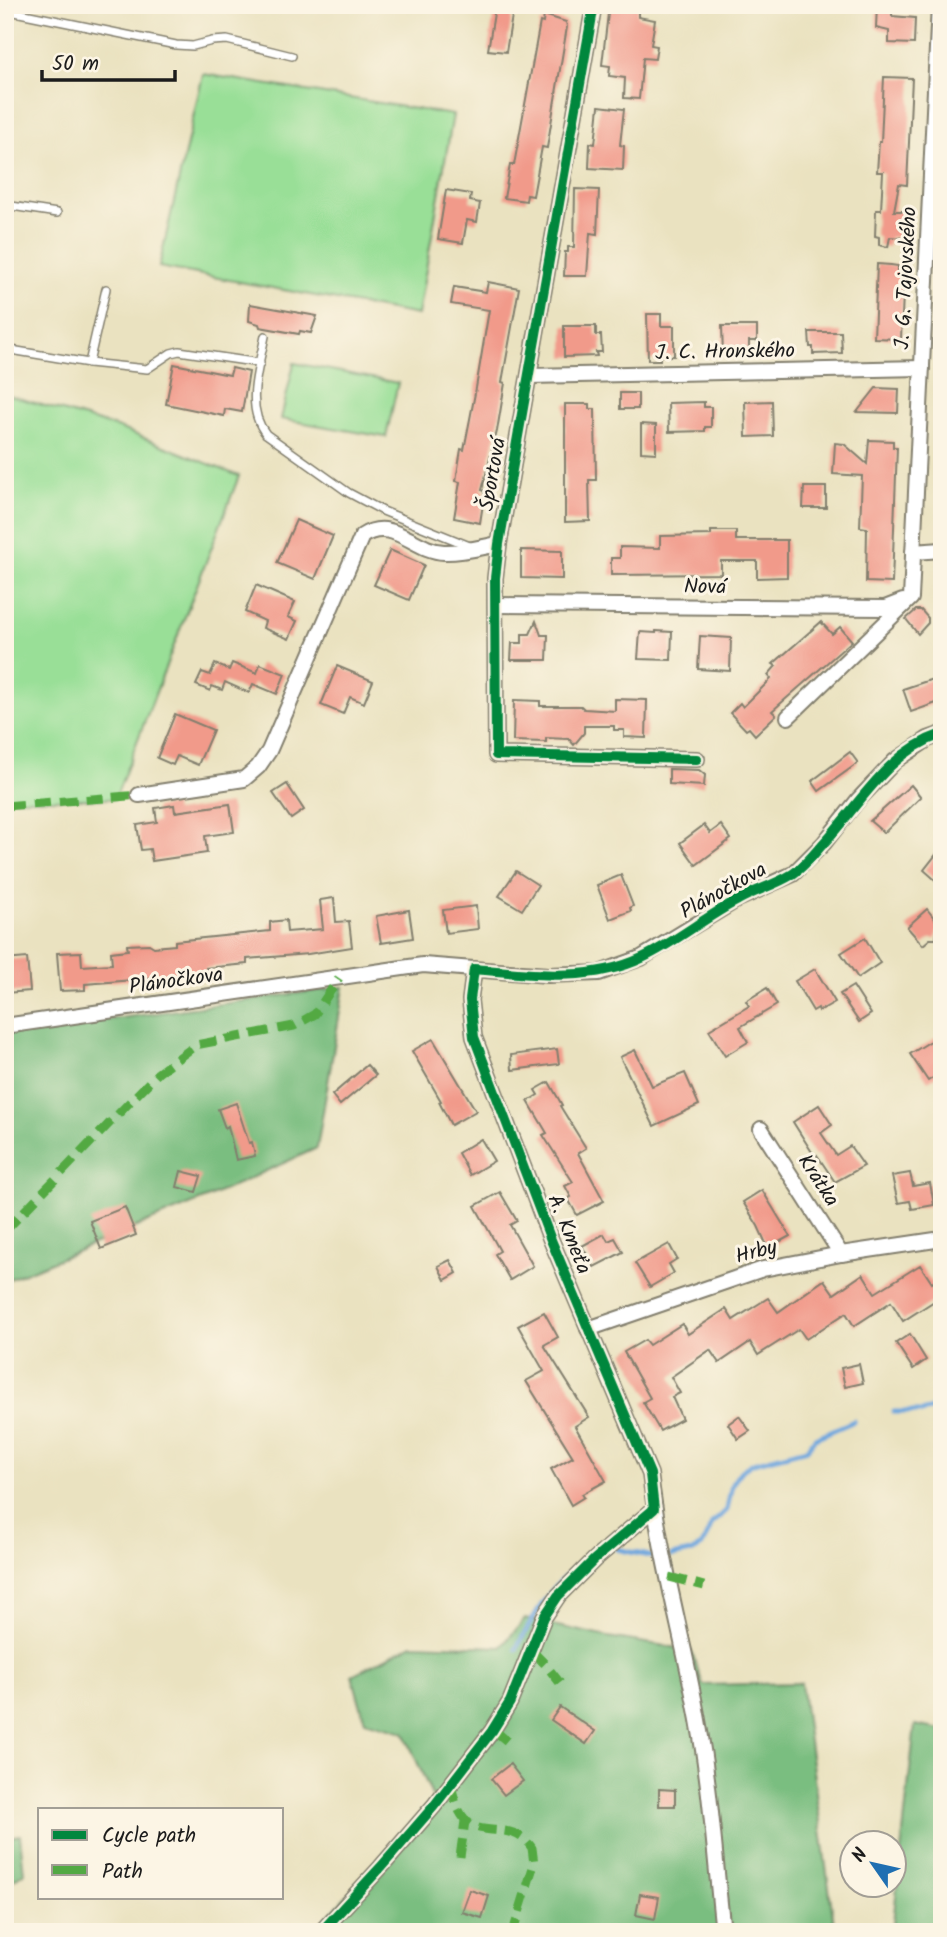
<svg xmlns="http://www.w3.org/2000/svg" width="947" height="1937" viewBox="0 0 947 1937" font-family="Kalam,sans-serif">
<rect width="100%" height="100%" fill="#fcf5e5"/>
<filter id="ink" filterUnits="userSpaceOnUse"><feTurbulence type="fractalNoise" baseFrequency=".0143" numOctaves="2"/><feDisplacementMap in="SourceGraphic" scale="14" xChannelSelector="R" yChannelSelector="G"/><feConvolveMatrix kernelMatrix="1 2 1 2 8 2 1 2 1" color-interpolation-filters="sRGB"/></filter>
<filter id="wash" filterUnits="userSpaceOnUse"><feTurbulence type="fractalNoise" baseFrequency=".00686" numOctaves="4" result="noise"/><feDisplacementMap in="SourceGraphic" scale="28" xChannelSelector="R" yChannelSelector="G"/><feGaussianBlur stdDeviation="1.57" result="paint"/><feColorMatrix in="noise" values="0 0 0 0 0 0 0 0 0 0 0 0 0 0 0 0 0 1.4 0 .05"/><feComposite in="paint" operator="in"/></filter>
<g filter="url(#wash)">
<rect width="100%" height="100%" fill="#eae2c0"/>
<g fill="#99df97" stroke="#5a7e5a" stroke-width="2">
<path d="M203,74L453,115L418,315L159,267Z"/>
<path d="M294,363L398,383L386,437L281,419Z"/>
<path d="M5,394L119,428L239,476L115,799H5Z"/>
</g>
<g fill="#7abe80" stroke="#4b6d4e" stroke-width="2">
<path d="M344,987L317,1148L209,1197L5,1281V1034Z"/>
<path d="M525,1619L608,1637L691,1650L703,1685L801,1683L835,1932H313L434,1800L404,1732L365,1721L352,1675L413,1644L501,1647Z"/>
<path d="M915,1725L942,1730V1932H892Z"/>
<path d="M20,1835L24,1873L5,1885V1838Z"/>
</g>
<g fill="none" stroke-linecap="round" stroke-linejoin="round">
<g stroke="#6fa7de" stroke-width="5">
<path d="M894,1412H921L942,1407"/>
<path d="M617,1549L658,1558"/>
<path d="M672,1556L691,1552L702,1546L712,1524L727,1510L732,1484L741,1471L753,1463L807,1449L815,1438L854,1421"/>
<path d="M516,1649C538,1609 548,1588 586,1559"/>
</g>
</g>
<g id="blocks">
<g fill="#f19a8a">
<path d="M609,5H638V17L655,20L651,45L657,46L655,59L643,58L639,99L624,98L625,78L609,76L610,66L602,65Z"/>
<path d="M877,5H892V16L915,18L914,44L889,43V31L876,28Z"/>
<path d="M495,7L513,10L506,52L488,50Z"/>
<path d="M544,15L566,22L567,27L547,148L542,147L533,196L527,195L526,201L504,198L510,165H514L540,22L543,23Z"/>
<path d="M884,77L912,78L907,185L899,184L894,211H906L904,238L890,237L888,247L879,245V237L875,236L876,210H881L883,172H877L879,142H881Z"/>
<path d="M599,106L624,109L620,145L624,146L623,170L589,168L590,143L595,144Z"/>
<path d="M575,189L599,190L597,234L590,233L587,276H564L565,252H568V247H574Z"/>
<path d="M446,190L471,194L470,201L480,203L477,222L467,220L463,243L438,239Z"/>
<path d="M877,264L891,265L898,266V270H904L901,339L874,338Z"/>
<path d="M488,282L519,288L502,382L505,383L497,431L482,490L485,491L480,523L454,518L460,482L456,481L461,449L464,450L476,388L489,310L451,304L454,287L486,292Z"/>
<path d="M250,304L317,316L311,333L300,331L299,334L260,327L259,324L249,321Z"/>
<path d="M647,314H661V326H674V356H660V360H648Z"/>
<path d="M564,326H596V335H601L602,352H596L597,356L564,357Z"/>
<path d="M722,326H757V341H749V355H723Z"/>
<path d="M809,332H841L842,353L813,354V347H810Z"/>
<path d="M174,364L230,375L232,368L249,372L242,412L225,409L224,416L166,404Z"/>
<path d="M876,388L899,389L898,413L857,412Z"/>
<rect x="620" y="393" width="18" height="16"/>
<path d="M772,401L773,436L746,437L745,402Z"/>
<path d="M704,402V407H711V427H705V431L669,432L668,403Z"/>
<path d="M565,404H589V409H595L596,480H589L590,521L565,522Z"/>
<path d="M641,424L656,425V453L641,452Z"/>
<path d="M869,440L893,441V447H897L892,583L866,582L867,528L860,527L862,476L833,474L835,443L844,444L867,464Z"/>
<path d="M804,487H826V508H803Z"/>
<path d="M296,520L333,536L315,579L277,563Z"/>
<path d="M711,531H736V540H787V577L757,578V561H721V574L611,575V558H620V547L660,548V536L711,535Z"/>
<path d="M390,550L424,565L409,600L374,585Z"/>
<path d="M521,550L562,551V579L521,578Z"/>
<path d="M256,585L295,602L288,617L297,621L289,639L263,628L265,621L245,612Z"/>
<path d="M916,610H921L928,618V623L918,634L906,619Z"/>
<path d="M536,621L541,635H548L547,660H511L512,643H522V634H530Z"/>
<path d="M821,622L832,634L840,627L852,641L772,711L776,715L755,735L749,728L746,730L730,713L740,703L743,707L771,679L768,675L776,666L773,664Z"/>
<path d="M656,631L672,632L671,660L638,659L640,632L656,633Z"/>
<path d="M700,636L731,638L730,671L698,669Z"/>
<path d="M232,663L257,673L260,664L285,674L277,694L253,684L249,693L225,682L222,690L212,686L210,691L196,685L202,672L210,675L215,664L229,670Z"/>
<path d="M337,666L373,681L364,703L350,697L343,714L321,705Z"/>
<path d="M942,676V701L911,712L903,689Z"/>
<path d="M615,699L647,700L646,738L624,737V730H614V726H584V733L574,745L569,739L546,738V742L513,741L514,700L540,701V706H581L584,709L615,711Z"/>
<path d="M175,714L213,730L198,765L177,756L173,765L157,758Z"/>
<path d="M850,752L858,763L819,791L812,781Z"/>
<path d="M669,769L699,770L705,775L704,786L669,784Z"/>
<path d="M287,784L304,810L291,819L273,793Z"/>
<path d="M911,785L921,797L884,833L870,821Z"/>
<path d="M230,804L234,832L205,836L207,853L152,861L150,849L141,850L137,825L157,822L155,808L174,805L175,812Z"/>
<path d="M704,825L710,833L721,825L731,839L696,865L680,843Z"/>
<path d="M942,847V886L924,870Z"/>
<path d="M516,871L538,885L522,910L499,896Z"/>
<path d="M621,875L633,906L630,908L631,911L610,919L597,885Z"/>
<path d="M334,898L336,922L349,921L352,947L308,954L247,959V964L206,968V974L85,984V990L60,991L57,953L81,952L82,966L112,964L111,952L128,950L127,945L149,944L154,947L175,945V941L270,931V922L286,920L287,932L323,929L320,900Z"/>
<path d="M476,906L478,929L446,933L443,910Z"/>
<path d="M927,909L942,928L937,932L936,939H930L923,945L907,927Z"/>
<path d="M409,910L413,938L381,943L376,916Z"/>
<path d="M865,938L880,963L858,978L841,953Z"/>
<path d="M27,958L30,991L5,993V960Z"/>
<path d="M815,969L835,1002L819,1011L818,1008L813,1011L795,981Z"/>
<path d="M853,986L871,1014L859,1022L840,994Z"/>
<path d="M767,988L777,1005L740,1027L748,1042L725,1056L709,1030L749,1006L746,1001Z"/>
<path d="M942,1034V1072L928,1081L910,1054Z"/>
<path d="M433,1039L476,1111L451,1125L439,1102L441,1101L412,1051Z"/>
<path d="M557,1049L559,1064L512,1070L511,1055Z"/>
<path d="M635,1050L652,1086L685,1073L699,1105L654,1126L620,1057Z"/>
<path d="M367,1065L376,1075L340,1105L332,1095Z"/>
<path d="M549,1082L562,1105L560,1106L586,1148L578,1153L604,1201L577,1215L568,1199L571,1197L565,1186L573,1182L543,1135L547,1133L528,1101L538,1095L535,1090Z"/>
<path d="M236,1103L249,1143L252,1142L255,1156L236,1160L228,1126L225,1128L218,1109Z"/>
<path d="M819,1105L832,1125L821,1133L836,1155L850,1146L864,1166L835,1182L817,1155L815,1157L793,1122Z"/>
<path d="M481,1139L494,1161L470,1175L458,1153Z"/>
<path d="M181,1171L201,1176L196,1192L177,1187Z"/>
<path d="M910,1173L913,1186L930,1183L934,1205L912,1209L910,1201L898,1203L892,1176Z"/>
<path d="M762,1190L790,1236L768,1248L758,1226L743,1202Z"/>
<path d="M500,1192L517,1221L510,1225L533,1266L510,1280L495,1254L500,1251L475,1206Z"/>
<path d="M125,1207L136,1235L101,1249L90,1221Z"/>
<path d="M604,1234L608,1241L615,1238L623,1252L594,1267L582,1246Z"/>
<path d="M669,1244L677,1259L669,1264L674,1273L650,1287L635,1263Z"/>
<path d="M450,1260L457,1273L445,1280L438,1266Z"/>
<path d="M920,1265L932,1283L942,1276V1296L903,1321L891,1302L854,1326L846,1313L806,1339L799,1329L758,1355L750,1342L719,1363L710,1350L671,1377L680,1393L672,1397L682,1419L660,1431L643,1402L650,1398L624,1352L645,1340L649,1345L682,1324L688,1334L726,1309L733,1320L768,1298L778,1312L824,1280L834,1294L863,1274L875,1293Z"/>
<path d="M544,1312L558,1337L544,1345L589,1417L575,1426L606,1481L582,1494L584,1497L571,1505L551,1469L573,1457L526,1381L544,1371L518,1326Z"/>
<path d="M910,1334L926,1360L913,1369L896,1343Z"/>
<path d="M859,1364L863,1383L845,1387L841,1368Z"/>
<path d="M739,1416L750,1431L738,1439L728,1424Z"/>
<path d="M560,1707L595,1731L586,1744L551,1720Z"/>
<path d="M510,1764L523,1781L504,1795L491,1779Z"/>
<path d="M659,1789L675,1790V1806H659Z"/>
<path d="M470,1890L489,1896L482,1918L462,1912Z"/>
<path d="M640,1894L659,1897L655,1919L636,1915Z"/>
</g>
</g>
</g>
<g filter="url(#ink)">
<use href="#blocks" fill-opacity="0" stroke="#837f6e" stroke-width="2"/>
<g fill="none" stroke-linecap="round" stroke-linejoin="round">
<defs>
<g id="lane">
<path d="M5,10L176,45L193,46L212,41L227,40L292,56"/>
<path d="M5,205L57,213"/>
<path d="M265,336C259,368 244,407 266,434L349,493L383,511L472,547"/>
<path d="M5,349L89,363L106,289"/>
<path d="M89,363L147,369L171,353L179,351L260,363"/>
</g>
<g id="street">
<path d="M594,5L499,544L495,578L496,755L697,759"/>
<path d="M529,376L922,368"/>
<path d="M913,552L942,550"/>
<path d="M497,605L885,608L903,601"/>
<path d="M788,717L911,598L939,5"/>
<path d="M139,795L244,779L258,767L269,751L362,536C393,516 414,551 444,552C463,553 481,547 499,544"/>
<path d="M474,969L470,1000L474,1037L551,1240L650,1474C660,1557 683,1637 698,1720C711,1790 715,1861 723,1932"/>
<path d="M5,1026L423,965L548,975L599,973L641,958L738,899L793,874L824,843L858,800L895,761L928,739L942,734"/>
<path d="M761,1129L841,1254"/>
<path d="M588,1329L763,1269L841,1254L942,1239"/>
<path d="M321,1932L381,1867L434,1806L492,1731L510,1702L544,1617L558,1596L595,1559L654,1509"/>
</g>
</defs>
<use href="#lane" stroke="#837f6e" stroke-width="10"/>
<use href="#street" stroke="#837f6e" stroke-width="18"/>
<use href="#lane" stroke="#fff" stroke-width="7"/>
<use href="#street" stroke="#fff" stroke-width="14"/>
<g stroke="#52a943" stroke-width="9" stroke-dasharray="18 9" stroke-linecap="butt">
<path d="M5,806L139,795"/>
<path d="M5,1231L158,1073L196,1045L294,1026L315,1014L339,978"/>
<path d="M669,1577L704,1586"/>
<path d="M532,1651L545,1664L560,1683"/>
<path d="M493,1729L507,1741"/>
<path d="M451,1784C465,1859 505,1809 532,1848L534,1864L513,1932"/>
<path d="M460,1857L465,1821"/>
</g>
<defs>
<g id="cycleway">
<path d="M594,5L499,544L495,578L496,755L697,759"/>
<path d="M321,1932L381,1867L434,1806L492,1731L510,1702L544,1617L558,1596L595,1559L654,1509L650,1474L551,1240L474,1037L470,1000L474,969C530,974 589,983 642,958C676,942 705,917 738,900C755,890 775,885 791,875C803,868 813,855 822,845C859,806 887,752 942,734"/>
</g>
</defs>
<use href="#cycleway" stroke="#fcf5e5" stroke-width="15"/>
<use href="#cycleway" stroke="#00873e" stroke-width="10"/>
</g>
</g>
<g text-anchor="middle" stroke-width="6" stroke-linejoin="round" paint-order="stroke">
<g font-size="21" fill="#1c1c1c" stroke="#fcf5e5">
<text transform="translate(905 278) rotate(-87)" y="7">J. G. Tajovského</text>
<text transform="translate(725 351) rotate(-1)" y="7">J. C. Hronského</text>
<text transform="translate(492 474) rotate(-80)" y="7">Športová</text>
<text transform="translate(705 586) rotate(1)" y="7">Nová</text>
<text transform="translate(723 890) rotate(-29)" y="7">Plánočkova</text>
<text transform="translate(176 980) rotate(-8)" y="7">Plánočkova</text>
<text transform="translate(819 1180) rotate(57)" y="7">Krátka</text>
<text transform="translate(570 1234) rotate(68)" y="7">A. Kmeťa</text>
<text transform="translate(756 1251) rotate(-15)" y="7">Hrby</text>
</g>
</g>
<rect width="947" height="1937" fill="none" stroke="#fcf5e5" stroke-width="28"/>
<rect x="38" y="1808" width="245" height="91" fill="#fcf5e5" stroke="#a29e95" stroke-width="2"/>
<rect x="52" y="1830" width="35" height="10" fill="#00873e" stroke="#a29e95" stroke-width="2"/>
<text x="102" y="1842" font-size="21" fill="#1c1c1c">Cycle path</text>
<rect x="52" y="1865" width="35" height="10" fill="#52a943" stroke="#a29e95" stroke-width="2"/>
<text x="102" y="1878" font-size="21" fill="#1c1c1c">Path</text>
<g transform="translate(873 1864) rotate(304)"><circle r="33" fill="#fcf5e5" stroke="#a29e95" stroke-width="2"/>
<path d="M0-5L12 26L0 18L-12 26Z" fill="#1f6fb2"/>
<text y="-10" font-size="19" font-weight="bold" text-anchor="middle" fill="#1c1c1c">N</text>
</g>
<path d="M42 70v10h133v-10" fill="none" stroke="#1c1c1c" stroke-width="3.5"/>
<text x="52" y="70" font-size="21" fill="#1c1c1c" stroke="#fcf5e5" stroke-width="5" paint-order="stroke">50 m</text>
</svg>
